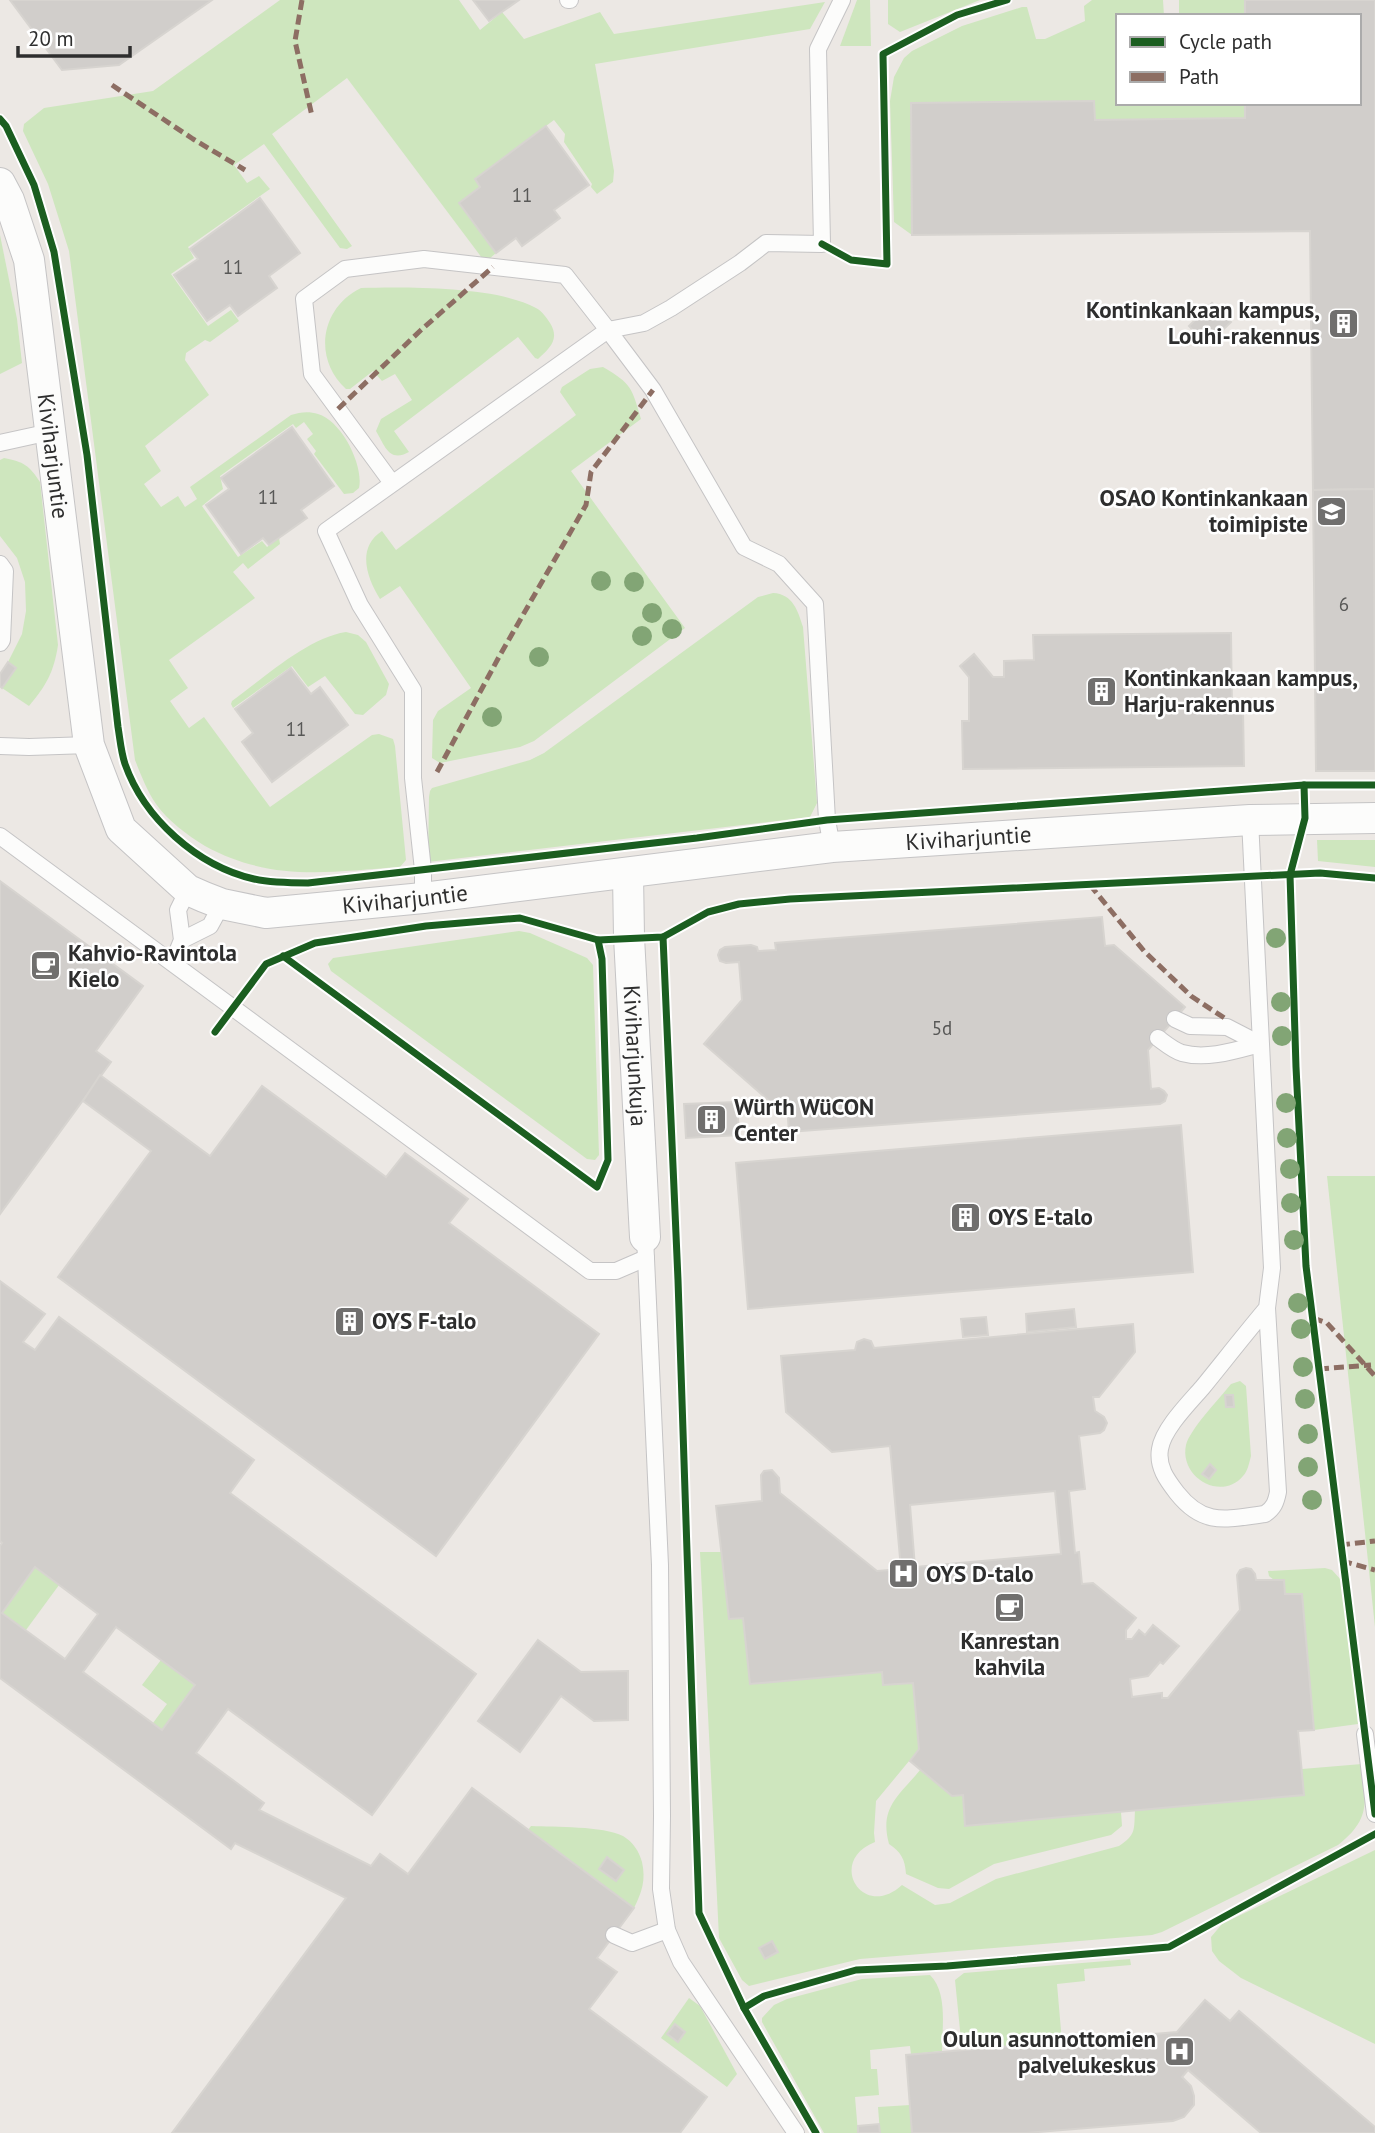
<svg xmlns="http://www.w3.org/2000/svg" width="1375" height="2133" viewBox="0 0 1375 2133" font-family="'PT Sans',sans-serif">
<rect width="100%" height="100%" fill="#ece8e4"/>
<g fill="#cee6be">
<path d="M280,0H459L480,30L502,12L524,39L600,12L614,34L825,2L810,29L595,64L614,171L613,182L597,194L591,187L592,184L564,142L565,134L554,120L475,179L480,187L496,253L489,259L482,258L347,78L272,134L352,246L347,249L340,248L264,144L234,165L247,183L259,176L270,189L188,247L194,258L171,274L208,326L231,310L239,321L210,342L205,340L186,353L185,360L209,395L145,446L161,471L144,484L161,507L178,496L185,507L197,499L190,487L291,415C300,412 309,411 318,414C342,421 364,466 359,488L353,493L344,494L314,454L316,451L307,439L313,434L304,422L296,428L293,424L220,476L223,489L202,506L238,557L262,541L267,547L279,538L280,544L248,569L243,563L233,572L255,598L169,660L188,688L170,701L189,728L204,717L270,807L372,735L379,734L393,739L395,746L406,860L400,867C328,872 271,882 205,846C187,835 168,821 156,804C147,791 141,775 135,760L69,251L48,184L23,131L24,124L44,108L153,91Z"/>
<path d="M857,0H870L871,46H840Z"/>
<path d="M888,0H980L900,32L888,24Z"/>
<path d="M1092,0H1163L1164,16H1118V103H1245V118L1095,120L1094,101L912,103V235L894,222L890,101L894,77L904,58L912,51L962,26L1022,7H1027L1036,39H1045L1085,21L1084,6Z"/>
<rect x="1179" y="0" width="66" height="16"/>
<path d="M0,235L17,319L22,363L0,374Z"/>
<path d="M361,288C406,287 496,286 536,308C542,311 546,317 550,323C560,339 550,348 538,359L535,358L518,337L394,431L409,452C389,463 385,446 376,431L381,419L412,400L395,374L382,381L373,371L350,389H346C313,359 320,308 361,288Z"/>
<path d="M603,367C632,384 632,388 641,419L571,471L685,628L534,741L520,747L440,763L432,758L433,720L438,711L471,688L400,586L380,599C367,578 356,548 382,531L396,550L576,415L560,392L562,387L590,369Z"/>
<path d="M4,458C24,462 29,465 40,482L58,645C54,672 46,686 29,706L2,688L16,668L8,662L22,634L26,611L25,582L17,558L0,536V460Z"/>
<path d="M773,593C793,594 798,611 803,627L817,803L810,817L428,862L429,797L430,791L432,788L530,760L544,753L758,597Z"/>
<path d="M346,632L358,635L366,642L389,684L386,695L363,715L355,714L325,676L308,687L292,666L233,708L231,704L232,701C264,678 307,638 346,632Z"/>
<path d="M1317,840H1375V867L1318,861Z"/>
<path d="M519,931L530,933L587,958L593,965L599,1155L595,1160L587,1159L331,971L328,964L333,958Z"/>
<path d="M1327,1176H1375V1627Z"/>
<path d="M1240,1381L1246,1386L1251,1456C1249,1463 1248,1471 1243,1476C1221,1502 1179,1477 1186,1445C1190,1429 1220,1398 1231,1384Z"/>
<path d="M700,1552H721L729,1619L743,1618L751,1684L882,1672L883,1685L913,1683L919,1749L876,1801L874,1833L875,1842C826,1861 863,1921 902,1885L935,1905L950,1903L996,1879L1119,1846C1136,1835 1134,1830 1135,1810L1304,1795L1302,1769L1362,1764C1366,1802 1371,1819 1338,1845L1162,1932L1152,1935L860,1959L749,1986L742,1980L719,1938Z"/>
<path d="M35,1567L59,1585L26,1630L2,1613Z"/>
<path d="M1325,1568L1332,1570L1342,1581L1358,1724L1314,1730L1302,1594H1285L1284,1580H1274L1269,1576L1268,1571Z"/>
<path d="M161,1660L195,1685L162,1730L153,1723L167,1704L142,1685Z"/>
<path d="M920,1770L952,1796L963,1795L966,1826L1121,1812L1122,1826L1111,1835L994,1864L949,1889L938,1888L906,1874C905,1859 901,1852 889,1844C879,1807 899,1796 920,1770Z"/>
<path d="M531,1826C555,1827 603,1826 623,1836C633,1842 639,1851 642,1862C646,1880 642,1892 634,1908L528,1830Z"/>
<path d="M1375,1850V2044L1241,1978L1219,1961L1212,1951L1211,1937L1222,1924Z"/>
<path d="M1130,1959L1131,1965L1084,1969L1085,1981L1057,1984L1062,2042L962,2050L955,1980L964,1973Z"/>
<path d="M930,1975C948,1993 942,2027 942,2051L911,2054L910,2046L870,2050L871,2069H877L879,2095L855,2097L858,2133H824L762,2022V2018L774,2005L787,1999L862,1979Z"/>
<path d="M689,1998L700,2006L737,2074L727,2087L661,2038Z"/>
<path d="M910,2105L912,2133H880L878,2107Z"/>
</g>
<g fill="#d1cecb" stroke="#d7d4d0" stroke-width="2" fill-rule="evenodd">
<path d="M10,0H212L119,65L62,70Z"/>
<path d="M473,0H519L489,21Z"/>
<path d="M1245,0H1375V489L1313,490L1310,231L912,235L911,103L1094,101L1095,120L1245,118V103H1359V16H1245Z"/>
<path d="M546,126L589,185L554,210L560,218L540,233L522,246L516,238L496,253L459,203L480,187L475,179Z"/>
<path d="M260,198L300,253L269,276L277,288L238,316L230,305L207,321L174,275L198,259L190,249Z"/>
<path d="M1212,303L1231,322L1207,345L1189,326Z"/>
<path d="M292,427L334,486L301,510L307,518L269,545L263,538L241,554L206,505L229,489L221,478Z"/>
<path d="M1374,489L1375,771H1316L1313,490Z"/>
<path d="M1231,633L1232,711H1243L1244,766L963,769L962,721H969V677L960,666L974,654L993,677H1004V661L1034,660L1033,635Z"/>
<path d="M8,662L16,668L2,688L0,686V674Z"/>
<path d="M291,668L311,694L320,687L348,725L272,782L242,742L253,733L235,709Z"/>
<path d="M0,881L143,986L96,1051L111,1062L0,1214Z"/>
<path d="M1102,917L1105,946L1114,945L1185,1007L1148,1050L1151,1089L1159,1088L1164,1091L1167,1095L1165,1101L1160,1104L789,1132L787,1105L775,1106L704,1044L742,1000L739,962L726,963L720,961L718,955L720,950L725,947L751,945L757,947L758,951L776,950L775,943Z"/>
<path d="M100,1075L210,1156L262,1086L386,1177L405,1153L468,1199L449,1223L599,1334L436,1556L58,1277L151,1151L83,1101Z"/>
<path d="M737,1102L739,1135L686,1138L684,1104Z"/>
<path d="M1181,1125L1193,1272L748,1309L736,1163Z"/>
<path d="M0,1281L45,1314L23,1342L35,1350L59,1317L254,1460L230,1493L476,1674L372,1815L228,1709L196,1753L264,1803L259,1810L371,1866L380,1854L408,1874L472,1788L634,1908L597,1958L617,1972L589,2009L707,2097L680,2133H172L346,1898L235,1843L231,1849L0,1678V1546L2,1543L0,1541ZM35,1567L98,1614L65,1659L2,1613ZM116,1627L195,1685L162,1730L83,1672Z"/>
<path d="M1074,1309L1076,1327L1027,1332L1026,1314Z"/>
<path d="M986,1317L988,1335L963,1337L961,1319Z"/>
<path d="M1133,1324L1135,1352L1099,1397H1093L1095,1411L1104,1417L1107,1423L1104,1430L1100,1433L1079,1436L1085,1489L1069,1491L1075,1553L1079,1552L1082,1584L1093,1583L1136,1618L1126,1630V1639H1132L1139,1630L1145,1635L1153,1625L1179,1646L1163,1664L1160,1662L1148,1676L1130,1679L1132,1697L1162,1693V1698H1168L1240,1610L1237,1575L1240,1570L1246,1568L1251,1569L1255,1574L1256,1580H1284L1285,1594H1302L1314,1730L1298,1731L1304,1795L965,1826L963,1795L952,1796L910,1761L919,1749L913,1683L883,1685L882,1672L750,1684L743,1618L729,1619L716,1506L762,1501L761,1475L764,1471L772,1470L779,1478L780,1493L877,1571L901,1569L890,1446L832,1452L786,1412L781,1356L855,1350L857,1342L864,1339L871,1341L874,1348ZM1055,1491L1061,1554L915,1567L910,1505Z"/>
<path d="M1225,1395H1233L1234,1407H1226Z"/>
<path d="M1210,1464L1216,1470L1209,1479L1202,1474Z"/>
<path d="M538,1640L581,1672L628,1671V1720L594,1721L561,1696L520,1752L478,1721Z"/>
<path d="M607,1857L624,1870L616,1881L599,1869Z"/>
<path d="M772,1941L778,1952L765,1959L759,1948Z"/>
<path d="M1205,2000L1230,2021L1239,2011L1375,2127V2133H1261L1188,2070L1182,2077L1191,2086L1194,2096V2105L1184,2117L1173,2121L1026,2133H912L906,2055L1177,2032Z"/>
<path d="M675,2024L685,2032L678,2042L667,2034Z"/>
<path d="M879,2124L880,2133H858V2126Z"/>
</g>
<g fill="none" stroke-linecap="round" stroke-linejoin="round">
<defs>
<g id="service">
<path d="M568,0H570"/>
<path d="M0,443L50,432"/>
<path d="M392,483L312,374L304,299L345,269L424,259L565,275L608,330L326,531L360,605L413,690V778L423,870V898"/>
<path d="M0,564L5,571L2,640L0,643"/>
<path d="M0,746L29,747L89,745"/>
<path d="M1250,820L1272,1268L1267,1308L1278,1492C1276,1502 1274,1508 1265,1514C1226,1519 1204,1527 1177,1493C1167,1480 1157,1467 1160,1449C1163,1429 1189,1403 1202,1388C1224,1361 1245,1334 1267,1308"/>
<path d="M0,836L590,1271H616L646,1258"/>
<path d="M832,847L827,820L815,604L779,564L744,547L653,390L608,330L644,323L671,308L740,263L766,243L822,244L818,49L842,0"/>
<path d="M182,940L210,926L222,904"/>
<path d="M173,962L182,940L178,910L188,890"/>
<path d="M1175,1019L1190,1026L1227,1027L1260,1044"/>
<path d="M1158,1038C1166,1044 1173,1050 1182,1053C1207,1060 1237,1050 1260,1044"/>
<path d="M645,1237L660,1565L662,1816L661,1889L667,1930L681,1962L796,2133"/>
<path d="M1365,1734L1375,1814"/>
<path d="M614,1935L632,1943L667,1930"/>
</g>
<g id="minor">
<path id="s1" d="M0,183L9,200L29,260L89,745L121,829L188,890L204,897L222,904L266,913L423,898L832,847L1250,820L1375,818"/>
<path id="s2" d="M628,874L629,937L645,1237"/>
</g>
</defs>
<use href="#service" stroke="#c5c4c5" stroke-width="18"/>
<use href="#minor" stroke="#c5c4c5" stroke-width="32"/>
<use href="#service" stroke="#fcfcfb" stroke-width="16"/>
<use href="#minor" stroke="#fcfcfb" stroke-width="30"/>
<g stroke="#8d6e63" stroke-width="5" stroke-dasharray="10 5" stroke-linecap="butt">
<path d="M302,0L295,41L312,116"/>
<path d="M112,85L193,139L245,170"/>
<path d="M338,409L421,330L493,267"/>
<path d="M437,772L500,655L586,505L591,472L653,390"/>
<path d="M1090,885L1144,951L1191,996L1226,1019"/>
<path d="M1313,1318L1327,1323L1375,1376"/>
<path d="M1319,1369L1371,1365"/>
<path d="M1340,1545L1375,1541"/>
<path d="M1342,1561L1375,1570"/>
</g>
<defs>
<g id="cycleway">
<path d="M0,119L6,126L34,185L54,252L87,455L118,727C120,739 121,752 125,764C144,818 197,866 254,879C272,883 290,883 308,883L697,838L827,820L1304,785H1375"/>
<path d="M822,244L851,260L887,264L883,54L957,15L1007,0"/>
<path d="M1304,785L1305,818L1290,875L1296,1067L1306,1266L1375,1814"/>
<path d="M663,937L678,1280L699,1913L744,2008L816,2133"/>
<path d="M283,956L597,1187L608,1160L602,959L598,940"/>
<path d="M215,1032L266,964L315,943L426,926L520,918L598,940L663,937L708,912L739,904L790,899L1320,873L1375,878"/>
<path d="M744,2008L764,1996L856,1970L947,1966L1169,1947L1375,1834"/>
</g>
</defs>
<use href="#cycleway" stroke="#fff" stroke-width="11"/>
<use href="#cycleway" stroke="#1b5e20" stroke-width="7"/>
</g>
<g fill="#82a575">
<circle cx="601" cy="581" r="10"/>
<circle cx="634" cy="582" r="10"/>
<circle cx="652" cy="613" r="10"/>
<circle cx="672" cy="629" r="10"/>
<circle cx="642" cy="636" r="10"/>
<circle cx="539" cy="657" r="10"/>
<circle cx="492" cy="717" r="10"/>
<circle cx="1276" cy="938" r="10"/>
<circle cx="1281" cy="1002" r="10"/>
<circle cx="1282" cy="1036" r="10"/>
<circle cx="1286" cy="1103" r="10"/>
<circle cx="1287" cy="1138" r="10"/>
<circle cx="1290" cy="1169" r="10"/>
<circle cx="1291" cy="1203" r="10"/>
<circle cx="1294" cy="1240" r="10"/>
<circle cx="1298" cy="1303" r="10"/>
<circle cx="1301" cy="1329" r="10"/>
<circle cx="1303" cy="1367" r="10"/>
<circle cx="1305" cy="1399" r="10"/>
<circle cx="1308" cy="1434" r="10"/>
<circle cx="1308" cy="1467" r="10"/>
<circle cx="1312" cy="1500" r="10"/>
</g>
<defs>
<symbol id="building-square" viewBox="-11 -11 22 22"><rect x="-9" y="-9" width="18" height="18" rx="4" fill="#706f6e" stroke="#fff"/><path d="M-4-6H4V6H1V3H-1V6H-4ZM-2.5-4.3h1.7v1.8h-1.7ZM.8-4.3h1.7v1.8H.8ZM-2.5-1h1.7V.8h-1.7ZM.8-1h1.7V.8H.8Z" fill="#fff"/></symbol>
<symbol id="university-square" viewBox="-11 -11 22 22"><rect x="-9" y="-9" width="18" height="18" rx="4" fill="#706f6e" stroke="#fff"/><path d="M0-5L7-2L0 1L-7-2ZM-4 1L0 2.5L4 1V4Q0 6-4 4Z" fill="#fff"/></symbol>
<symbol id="cafe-square" viewBox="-11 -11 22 22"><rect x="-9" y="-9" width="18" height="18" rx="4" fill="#706f6e" stroke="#fff"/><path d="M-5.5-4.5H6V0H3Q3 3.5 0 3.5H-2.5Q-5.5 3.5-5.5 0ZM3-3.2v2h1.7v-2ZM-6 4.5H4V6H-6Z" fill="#fff"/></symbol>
<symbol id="hospital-square" viewBox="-11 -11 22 22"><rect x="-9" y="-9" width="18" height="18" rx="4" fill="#706f6e" stroke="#fff"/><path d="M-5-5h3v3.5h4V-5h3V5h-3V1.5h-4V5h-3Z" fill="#fff"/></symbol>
</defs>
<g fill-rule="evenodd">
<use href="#building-square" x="1326" y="306" width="35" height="35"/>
<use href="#university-square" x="1314" y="494" width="35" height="35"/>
<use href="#building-square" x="1084" y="674" width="35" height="35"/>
<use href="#cafe-square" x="28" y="948" width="35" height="35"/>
<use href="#building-square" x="694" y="1102" width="35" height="35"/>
<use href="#building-square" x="948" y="1200" width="35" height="35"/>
<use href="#building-square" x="332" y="1304" width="35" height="35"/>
<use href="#hospital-square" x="886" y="1556" width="35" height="35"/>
<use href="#cafe-square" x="992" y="1590" width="35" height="35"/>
<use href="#hospital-square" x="1162" y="2034" width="35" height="35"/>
</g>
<g text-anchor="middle" stroke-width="5" stroke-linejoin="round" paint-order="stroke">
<g font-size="19" fill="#585857">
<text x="522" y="202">11</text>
<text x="233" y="274">11</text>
<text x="268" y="504">11</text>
<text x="1344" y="611">6</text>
<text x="296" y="736">11</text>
<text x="942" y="1035">5d</text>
</g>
<g font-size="23" font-weight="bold" fill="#2e2e2e" stroke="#fff" text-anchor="start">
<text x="1320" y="318" text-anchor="end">Kontinkankaan kampus,<tspan x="1320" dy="26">Louhi-rakennus</tspan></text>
<text x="1308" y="506" text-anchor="end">OSAO Kontinkankaan<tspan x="1308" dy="26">toimipiste</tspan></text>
<text x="1124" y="686">Kontinkankaan kampus,<tspan x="1124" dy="26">Harju-rakennus</tspan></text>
<text x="68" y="961">Kahvio-Ravintola<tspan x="68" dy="26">Kielo</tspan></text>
<text x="734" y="1115">Würth WüCON<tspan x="734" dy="26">Center</tspan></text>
<text x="988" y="1225">OYS E-talo</text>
<text x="372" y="1329">OYS F-talo</text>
<text x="926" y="1582">OYS D-talo</text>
<text x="1010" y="1649" text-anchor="middle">Kanrestan<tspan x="1010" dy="26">kahvila</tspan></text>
<text x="1156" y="2047" text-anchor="end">Oulun asunnottomien<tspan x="1156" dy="26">palvelukeskus</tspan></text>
</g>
<g font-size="23" fill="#2e2e2e" stroke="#fff">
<text dy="8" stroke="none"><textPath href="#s1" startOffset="280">Kiviharjuntie</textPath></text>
<text dy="8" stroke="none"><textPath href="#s1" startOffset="1540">Kiviharjuntie</textPath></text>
<text dy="8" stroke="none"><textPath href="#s1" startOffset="973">Kiviharjuntie</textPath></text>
<text dy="8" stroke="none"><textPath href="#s2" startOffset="182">Kiviharjunkuja</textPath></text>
</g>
</g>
<rect x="1116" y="14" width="245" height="91" fill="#ffffff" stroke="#ababab" stroke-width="2"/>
<rect x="1130" y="37" width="35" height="10" fill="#1b5e20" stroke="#ababab" stroke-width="2"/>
<text x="1179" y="49" font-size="21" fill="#2e2e2e">Cycle path</text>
<rect x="1130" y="72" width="35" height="10" fill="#8d6e63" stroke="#ababab" stroke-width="2"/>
<text x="1179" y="84" font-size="21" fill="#2e2e2e">Path</text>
<path d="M18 46v10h112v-10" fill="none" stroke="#2e2e2e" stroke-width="3.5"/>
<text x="28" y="46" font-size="21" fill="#2e2e2e" stroke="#ffffff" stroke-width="5" paint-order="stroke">20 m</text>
</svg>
